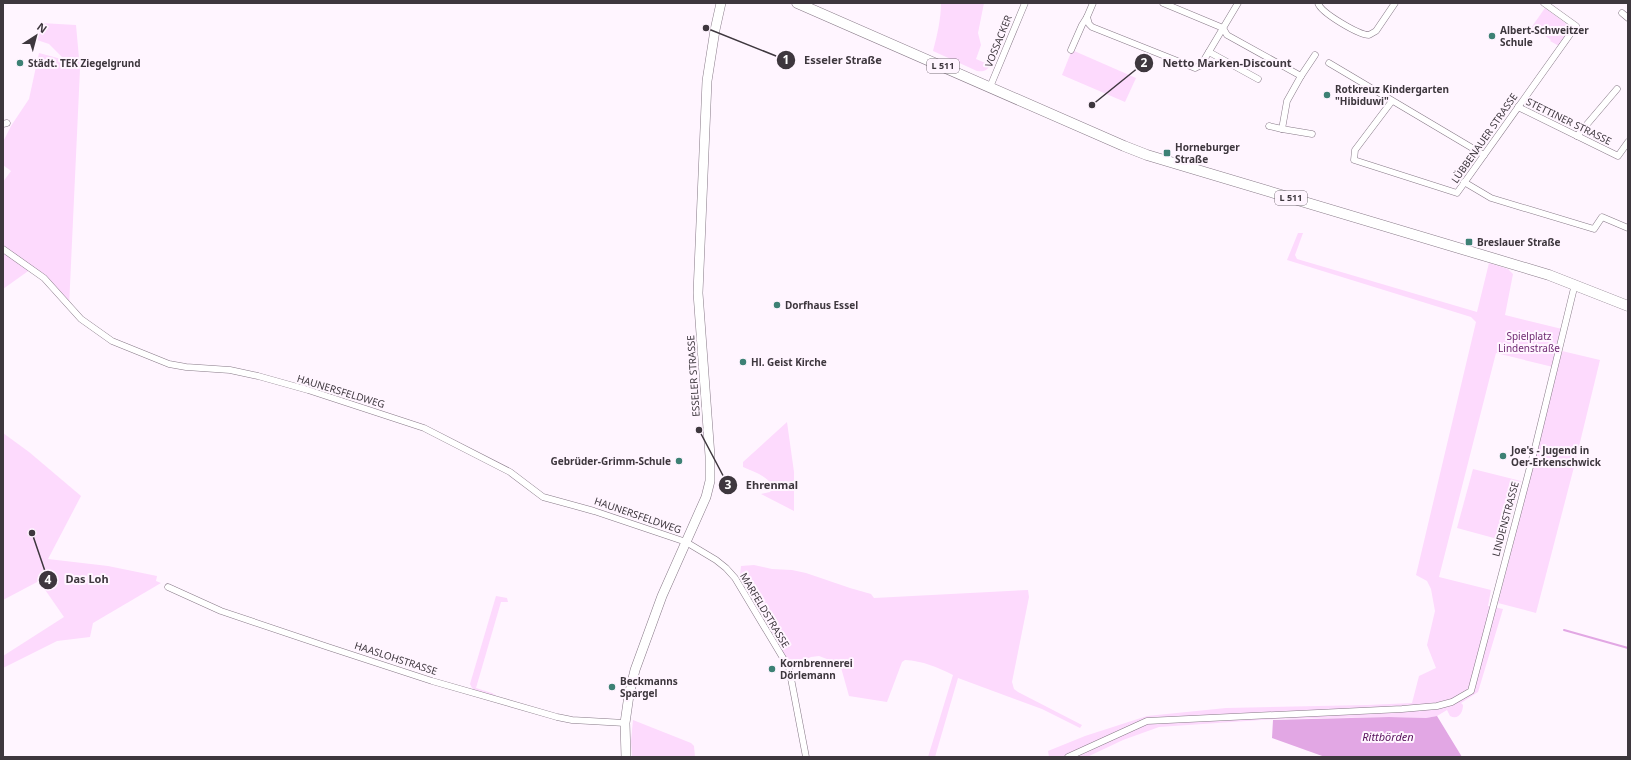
<svg xmlns="http://www.w3.org/2000/svg" width="1631" height="760" viewBox="0 0 1631 760" font-family="'Noto Sans',sans-serif">
<rect width="100%" height="100%" fill="#fff5ff"/>
<g fill="#fddafd">
<path d="M941,3H984L978,33L981,45L976,59L990,65C987,71 983,72 977,71L933,51C937,36 941,19 941,3Z"/>
<path d="M1545,8L1568,25V33L1559,46L1550,41L1551,40L1543,34L1541,35L1531,28Z"/>
<path d="M41,23L76,25L80,69L69,307L31,269L3,289V182L11,171L3,165V142L11,126L29,99L39,53L65,60L49,44L34,39Z"/>
<path d="M1072,50L1136,78L1125,102L1062,75Z"/>
<path d="M1298,233H1303L1295,255L1297,259L1477,312L1489,263L1508,269L1513,274L1505,315L1562,329L1553,367L1496,353L1439,577L1491,590L1488,606L1503,609L1478,692L1461,703L1463,705C1463,713 1458,720 1450,716L1447,710L1437,716L1426,718L1389,717L1277,719L1159,727L1123,740L1087,757H1049L1048,751L1085,736L1147,716L1226,708L1367,705L1412,703L1419,676L1436,668L1427,645L1435,611L1431,589L1427,581L1416,575L1476,322L1471,317L1287,260Z"/>
<path d="M1562,351L1600,360L1574,467L1536,613L1498,603Z"/>
<path d="M787,422L794,472V511L761,494L770,492L773,488C769,476 754,472 743,467V462Z"/>
<path d="M3,433L29,452L81,496L48,559L108,566L157,576L156,581L161,583L93,623L90,637L57,641L3,668V656L64,617L39,581L3,600Z"/>
<path d="M1473,469L1521,481L1505,541L1457,528Z"/>
<path d="M754,565L772,569L792,570L806,573L850,588L871,594L874,598L1028,590L1029,597L1012,682L1014,689L1018,692L1082,725L1080,728L1042,709L958,678L935,757H928L953,675C937,667 923,661 905,660L902,662L887,702L849,696L840,664L819,656L811,657L791,666L754,600L756,596L753,594L740,575L741,566Z"/>
<path d="M496,596L507,598L508,602H501L476,688L492,693L498,697L473,690L470,684Z"/>
<path d="M633,720L691,743L694,746L695,757H632L631,741Z"/>
</g>
<path fill="#e2a7e4" d="M1437,716L1462,757H1325L1272,738L1273,720L1389,717L1426,718Z"/>
<g fill="none" stroke-linecap="round" stroke-linejoin="round">
<path stroke="#e2a7e4" stroke-width="2" d="M1564,630L1628,648"/>
<defs>
<g id="street">
<path d="M1093,3L1087,17L1089,24L1092,27L1195,68L1201,65L1238,3"/>
<path d="M1163,3L1223,28"/>
<path d="M1318,3C1321,13 1359,35 1369,35L1376,31L1395,3"/>
<path d="M1622,13L1628,18"/>
<path d="M1223,28L1227,35L1301,76L1315,55"/>
<path d="M1071,50L1082,25L1087,17"/>
<path d="M1209,52L1258,79"/>
<path d="M1329,63L1484,155"/>
<path d="M1301,76L1287,101L1282,129L1312,134"/>
<path d="M990,87L1025,3"/>
<path d="M1392,101L1355,150L1354,160L1457,193L1576,26L1544,3"/>
<path d="M1518,107L1618,156L1628,142"/>
<path d="M3,124L7,123"/>
<path d="M1269,126L1282,129"/>
<path d="M1577,136L1617,89"/>
<path d="M1464,182L1491,198L1594,229L1602,217L1628,228"/>
<path d="M3,249L44,278L81,319L112,341L169,364L186,367L230,370L258,376L308,390L424,428L510,472L543,497L594,511L686,542L716,560L726,568L735,578L789,668L806,757"/>
<path d="M168,587L221,611L328,647L432,681L557,717L572,720L625,723"/>
<path d="M1068,757L1147,721L1402,709L1437,706L1452,702L1471,691L1535,448L1575,284"/>
</g>
<path id="secondary" d="M626,757L625,723L629,695L635,670L662,596L706,497L710,481V456L698,293L707,81L715,30L721,3"/>
<path id="primary" d="M797,3L1124,146L1147,155L1549,275L1628,306"/>
</defs>
<use href="#street" stroke="#877987" stroke-width="7"/>
<use href="#secondary" stroke="#877987" stroke-width="10"/>
<use href="#primary" stroke="#877987" stroke-width="11"/>
<use href="#street" stroke="#fff" stroke-width="6"/>
<use href="#secondary" stroke="#fff" stroke-width="9"/>
<use href="#primary" stroke="#fff" stroke-width="10"/>
</g>
<g fill="#3d8175" stroke="#fff5ff" stroke-width="1.5">
<circle cx="1492" cy="36" r="4"/>
<circle cx="20" cy="63" r="4"/>
<circle cx="1327" cy="95" r="4"/>
<rect x="1163" y="149" width="8" height="8" rx="2"/>
<rect x="1465" y="238" width="8" height="8" rx="2"/>
<circle cx="777" cy="305" r="4"/>
<circle cx="743" cy="362" r="4"/>
<circle cx="1503" cy="456" r="4"/>
<circle cx="679" cy="461" r="4"/>
<circle cx="772" cy="669" r="4"/>
<circle cx="612" cy="687" r="4"/>
</g>
<g text-anchor="middle" stroke-width="4" stroke-linejoin="round" paint-order="stroke">
<g fill="#fff5ff" stroke="#787078" stroke-width="1">
<rect x="927" y="59" width="32" height="14" rx="3"/>
<rect x="1275" y="191" width="32" height="14" rx="3"/>
</g>
<g font-size="9" font-weight="bold" fill="#3e373e">
<text x="943" y="69">L 511</text>
<text x="1291" y="201">L 511</text>
</g>
<g font-size="10" font-weight="bold" fill="#3e373e" stroke="#fff5ff" text-anchor="start">
<text x="1500" y="34">Albert-Schweitzer<tspan x="1500" dy="12">Schule</tspan></text>
<text x="28" y="67">Städt. TEK Ziegelgrund</text>
<text x="1335" y="93">Rotkreuz Kindergarten<tspan x="1335" dy="12">"Hibiduwi"</tspan></text>
<text x="1175" y="151">Horneburger<tspan x="1175" dy="12">Straße</tspan></text>
<text x="1477" y="246">Breslauer Straße</text>
<text x="785" y="309">Dorfhaus Essel</text>
<text x="751" y="366">Hl. Geist Kirche</text>
<text x="1511" y="454">Joe's - Jugend in<tspan x="1511" dy="12">Oer-Erkenschwick</tspan></text>
<text x="671" y="465" text-anchor="end">Gebrüder-Grimm-Schule</text>
<text x="780" y="667">Kornbrennerei<tspan x="780" dy="12">Dörlemann</tspan></text>
<text x="620" y="685">Beckmanns<tspan x="620" dy="12">Spargel</tspan></text>
</g>
<g font-size="10" fill="#3e373e" stroke="#fff5ff">
<text transform="translate(998 41) rotate(-68)" y="4">VOSSACKER</text>
<text transform="translate(1569 121) rotate(26)" y="4">STETTINER STRASSE</text>
<text transform="translate(1484 138) rotate(-55)" y="4">LÜBBENAUER STRASSE</text>
<text transform="translate(693 376) rotate(-94)" y="4">ESSELER STRASSE</text>
<text transform="translate(341 391) rotate(17)" y="4">HAUNERSFELDWEG</text>
<text transform="translate(638 515) rotate(19)" y="4">HAUNERSFELDWEG</text>
<text transform="translate(1505 519) rotate(-75)" y="4">LINDENSTRASSE</text>
<text transform="translate(765 610) rotate(59)" y="4">MARFELDSTRASSE</text>
<text transform="translate(396 658) rotate(18)" y="4">HAASLOHSTRASSE</text>
</g>
<g font-size="10" fill="#6f2a72" stroke="#fff5ff">
<text x="1529" y="340">Spielplatz<tspan x="1529" dy="12">Lindenstraße</tspan></text>
</g>
<g font-size="11" font-style="italic" fill="#57115b" stroke="#fff5ff">
<text x="1388" y="741">Rittbörden</text>
</g>
</g>
<path fill="none" stroke="#3e373e" stroke-width="1.5" d="M706 28L786 60M1092 105L1144 63M699 430L728 485M32 533L48 580"/>
<g fill="#3e373e" stroke="#fff5ff" stroke-width="1.5">
<circle cx="706" cy="28" r="4"/>
<circle cx="1092" cy="105" r="4"/>
<circle cx="699" cy="430" r="4"/>
<circle cx="32" cy="533" r="4"/>
<circle cx="786" cy="60" r="10"/>
<circle cx="1144" cy="63" r="10"/>
<circle cx="728" cy="485" r="10"/>
<circle cx="48" cy="580" r="10"/>
</g>
<g font-size="12" text-anchor="middle" font-weight="bold" fill="#fff">
<text x="786" y="64">1</text>
<text x="1144" y="67">2</text>
<text x="728" y="489">3</text>
<text x="48" y="584">4</text>
</g>
<g font-size="11" text-anchor="middle" font-weight="bold" fill="#3e373e" stroke="#fff5ff" stroke-width="4" stroke-linejoin="round" paint-order="stroke">
<text x="843" y="64">Esseler Straße</text>
<text x="1227" y="67">Netto Marken-Discount</text>
<text x="772" y="489">Ehrenmal</text>
<text x="87" y="583">Das Loh</text>
</g>
<rect width="1631" height="760" fill="none" stroke="#3e373e" stroke-width="8"/>
<g transform="translate(36 36) rotate(36)" stroke="#fff5ff" stroke-width="3" paint-order="stroke">
<path d="M0-3L7 15L0 10L-7 15Z" fill="#3e373e"/>
<text y="-6" font-size="11" font-weight="bold" text-anchor="middle" fill="#3e373e">N</text>
</g>
</svg>
